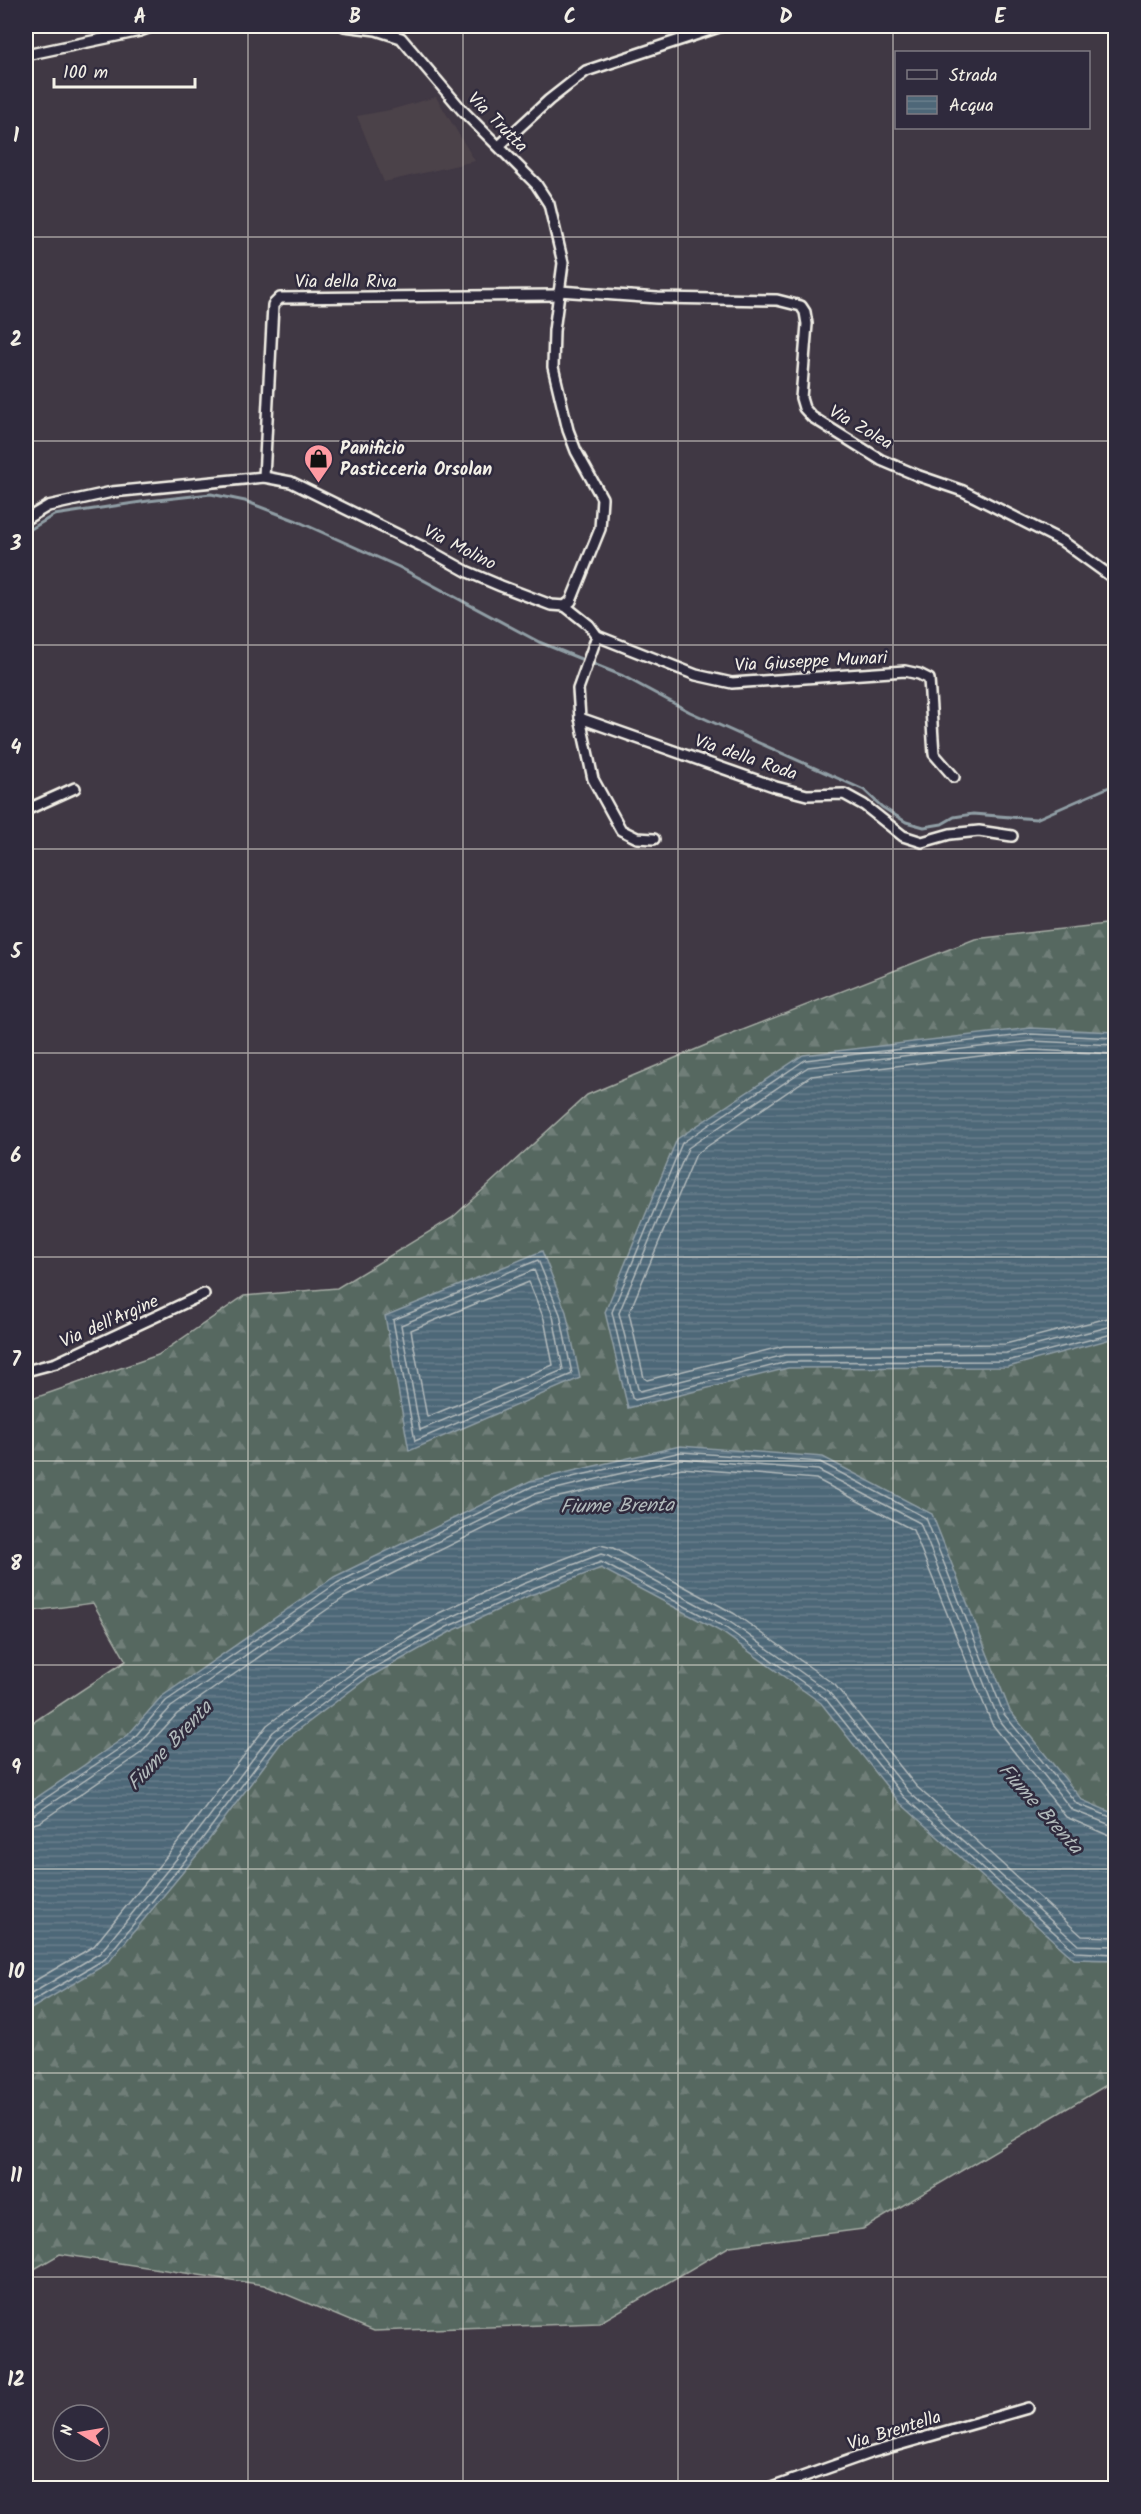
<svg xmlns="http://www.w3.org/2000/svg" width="1141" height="2514" viewBox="0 0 1141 2514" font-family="Kalam,sans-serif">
<defs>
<pattern id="forest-firs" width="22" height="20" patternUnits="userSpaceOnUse" patternTransform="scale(1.5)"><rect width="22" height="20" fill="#566861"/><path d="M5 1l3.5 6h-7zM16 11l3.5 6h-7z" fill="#6f7e78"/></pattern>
<pattern id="water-rules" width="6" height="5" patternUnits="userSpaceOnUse" patternTransform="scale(1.5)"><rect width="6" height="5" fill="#4e6778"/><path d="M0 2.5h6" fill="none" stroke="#687d8b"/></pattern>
</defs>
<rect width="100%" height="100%" fill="#403844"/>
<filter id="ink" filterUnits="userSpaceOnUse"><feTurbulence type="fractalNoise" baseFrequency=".0167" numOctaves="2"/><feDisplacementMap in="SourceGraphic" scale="12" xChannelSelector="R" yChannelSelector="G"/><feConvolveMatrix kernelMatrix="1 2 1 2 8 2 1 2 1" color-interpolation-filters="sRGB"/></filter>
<g filter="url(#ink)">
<path fill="#4b4249" d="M436,97L475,161L384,182L357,116L390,110Z"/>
<path fill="url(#forest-firs)" stroke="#a5aca4" stroke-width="1.5" d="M1106,924L1115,926V2080L863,2229L730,2246L599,2323L374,2331L264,2285L60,2254L26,2274V1727L126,1661L93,1603L26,1612V1401L158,1355L244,1296L337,1288L452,1218L587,1095L730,1035L975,939Z"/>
<g fill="url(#water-rules)" stroke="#909ea5" stroke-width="1.5">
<path d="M1031,1028L1115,1032V1338L1008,1367L788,1368L628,1408L605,1312L677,1139L803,1055Z"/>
<path d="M542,1251L566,1312L580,1378L409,1451L385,1316Z"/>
<path d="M680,1446L823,1457L932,1514L1010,1711L1082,1800L1115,1814V1960L1074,1959L899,1802L821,1703L723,1633L601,1568L528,1596L450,1632L366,1679L281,1743L202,1849L108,1963L26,2012V1805L128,1735L161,1697L334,1577L530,1481Z"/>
</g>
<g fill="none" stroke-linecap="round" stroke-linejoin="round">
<g stroke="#b2babb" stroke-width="1.5">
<path d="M1116,1038L1031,1034L805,1060L682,1143L612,1312L632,1398L635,1400L787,1362L1007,1361L1116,1333"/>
<path d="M1116,1045L1032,1041L808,1067L688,1148L619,1313L638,1389L640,1391L785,1355L1006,1353L1116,1325"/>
<path d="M1116,1054L1032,1050L811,1076L696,1154L629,1313L644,1378L647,1380L784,1346L1005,1344L1116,1316"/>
<path d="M538,1260L560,1314L572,1374L415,1441L393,1320Z"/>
<path d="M534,1270L553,1316L563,1370L420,1430L401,1325Z"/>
<path d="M529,1282L544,1319L553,1365L427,1417L411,1330Z"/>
<path d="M26,1809L31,1808L132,1740L166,1701L337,1583L533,1486L681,1452L820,1462L926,1518L1004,1714L1077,1804L1116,1819"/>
<path d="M26,1817L35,1814L136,1746L171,1707L341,1589L535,1494L681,1459L818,1470L920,1523L998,1718L1072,1810L1116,1827"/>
<path d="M26,1826L40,1822L141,1753L177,1714L345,1597L538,1502L682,1468L816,1479L913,1530L992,1724L1066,1817L1105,1834L1116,1836"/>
<path d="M26,1986L94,1946L184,1835L267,1725L354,1661L439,1613L519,1576L600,1545L613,1548L735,1614L835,1685L916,1786L1082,1936L1116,1937"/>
<path d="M26,1997L100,1953L191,1841L273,1732L359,1668L443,1621L523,1584L601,1554L608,1556L730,1622L829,1692L909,1792L1078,1945L1116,1946"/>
<path d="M26,2005L105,1959L197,1846L277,1738L363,1674L447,1627L526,1591L601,1562L726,1628L825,1698L904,1797L1076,1952L1116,1954"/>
</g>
<path stroke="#909ea5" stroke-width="3" d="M26,532L54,515L148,501L211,494L245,501L297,521L399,567L539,642L623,676L690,712L864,790L882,807L906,822L924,827L942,824L954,817L973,814L1036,819L1116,784"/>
<defs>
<g id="street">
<path d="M26,55L140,31L154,26"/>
<path d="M499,146L549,100L586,71L722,26"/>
<path d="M559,291L658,298L777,300L801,306L805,312L807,324L801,398L804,408L812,417L881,460L919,476L963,491L1062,541L1116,580"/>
<path d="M264,477L273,305L280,298L559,295"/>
<path d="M26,519L48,506L112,492L264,477L291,482L423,547L468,572L501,586L551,605L565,606L571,601L600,529L602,498L576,451L568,430L553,367L554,331L563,263L549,204L536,184L462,110L401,38L376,30L344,26"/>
<path d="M565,606L589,625L597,636"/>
<path d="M597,636L578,689L580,718L776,787L807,795L844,794L864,805L903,836L922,842L950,834L979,831L1012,836"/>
<path d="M597,636L696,675L732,683L905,671L919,674L929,679L934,754L954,777"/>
<path d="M580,718L593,779L621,830L637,838L654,839"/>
<path d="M26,810L75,788"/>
<path d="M26,1371L56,1363L204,1294"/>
<path d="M771,2488L870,2453L1028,2408"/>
</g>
</defs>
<use href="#street" stroke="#f4f1e8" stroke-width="14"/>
<use href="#street" stroke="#2f2a3d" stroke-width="9"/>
</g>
</g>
<path fill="none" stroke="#f4f1e8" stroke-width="1.5" stroke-opacity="0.55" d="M248,26V2488M463,26V2488M678,26V2488M893,26V2488M26,237H1116M26,441H1116M26,645H1116M26,849H1116M26,1053H1116M26,1257H1116M26,1461H1116M26,1665H1116M26,1869H1116M26,2073H1116M26,2277H1116"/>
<defs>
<symbol id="shop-pin" viewBox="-11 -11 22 30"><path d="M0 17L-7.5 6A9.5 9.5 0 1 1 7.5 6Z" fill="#ff9aa2" stroke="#2f2a3d"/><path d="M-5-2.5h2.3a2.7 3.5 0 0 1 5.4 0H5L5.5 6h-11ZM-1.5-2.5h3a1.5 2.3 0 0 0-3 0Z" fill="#111"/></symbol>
</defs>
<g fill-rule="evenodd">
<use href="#shop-pin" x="302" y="442" width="33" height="45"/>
</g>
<g text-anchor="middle" stroke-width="5" stroke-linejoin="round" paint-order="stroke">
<g font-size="18" fill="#f4f1e8" stroke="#2f2a3d">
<text transform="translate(498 122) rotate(45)" y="6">Via Trutta</text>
<text x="346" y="287">Via della Riva</text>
<text transform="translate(861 427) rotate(30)" y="6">Via Zolea</text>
<text transform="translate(460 547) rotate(27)" y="6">Via Molino</text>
<text transform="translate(811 661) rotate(-3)" y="6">Via Giuseppe Munari</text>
<text transform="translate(746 757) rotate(19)" y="6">Via della Roda</text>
<text transform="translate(109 1321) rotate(-24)" y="6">Via dell'Argine</text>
<text transform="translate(894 2430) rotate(-17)" y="6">Via Brentella</text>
</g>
<g font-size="18" font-weight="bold" fill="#f4f1e8" stroke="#2f2a3d" text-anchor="start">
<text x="340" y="454">Panificio<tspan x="340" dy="21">Pasticceria Orsolan</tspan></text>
</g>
<g font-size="20" font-style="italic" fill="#b2babb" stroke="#2f2a3d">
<text transform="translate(617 1505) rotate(-1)" y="7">Fiume Brenta</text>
<text transform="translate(169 1745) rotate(-47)" y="7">Fiume Brenta</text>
<text transform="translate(1041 1808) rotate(48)" y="7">Fiume Brenta</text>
</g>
</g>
<rect width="1141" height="2514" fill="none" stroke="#2f2a3d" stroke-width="66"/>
<rect x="895" y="51" width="195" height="78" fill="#2f2a3d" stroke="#7e7a81" stroke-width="1.5"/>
<rect x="907" y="70" width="30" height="9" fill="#2f2a3d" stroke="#7e7a81" stroke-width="1.5"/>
<text x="949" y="81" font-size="18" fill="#f4f1e8">Strada</text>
<rect x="907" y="96" width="30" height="18" fill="url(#water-rules)" stroke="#7e7a81" stroke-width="1.5"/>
<text x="949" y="111" font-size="18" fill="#f4f1e8">Acqua</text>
<g transform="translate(81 2433) rotate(281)"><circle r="28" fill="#2f2a3d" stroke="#7e7a81" stroke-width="1.5"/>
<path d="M0-4.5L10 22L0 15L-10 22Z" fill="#ff9aa2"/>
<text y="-9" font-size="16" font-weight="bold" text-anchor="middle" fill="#f4f1e8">N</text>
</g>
<path d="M54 78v9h141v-9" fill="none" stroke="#f4f1e8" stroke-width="3"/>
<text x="63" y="78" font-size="18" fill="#f4f1e8" stroke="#2f2a3d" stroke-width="4.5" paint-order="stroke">100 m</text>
<rect x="33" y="33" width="1075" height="2448" fill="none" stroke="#f4f1e8" stroke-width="2"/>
<g font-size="20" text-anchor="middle" font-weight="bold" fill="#f4f1e8">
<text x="140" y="23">A</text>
<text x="355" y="23">B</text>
<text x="570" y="23">C</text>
<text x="786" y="23">D</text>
<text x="1000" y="23">E</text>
<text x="16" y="142">1</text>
<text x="16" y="346">2</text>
<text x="16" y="550">3</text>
<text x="16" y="754">4</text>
<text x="16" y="958">5</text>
<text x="16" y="1162">6</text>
<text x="16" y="1366">7</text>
<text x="16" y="1570">8</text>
<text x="16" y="1774">9</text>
<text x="16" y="1978">10</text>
<text x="16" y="2182">11</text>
<text x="16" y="2386">12</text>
</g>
</svg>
